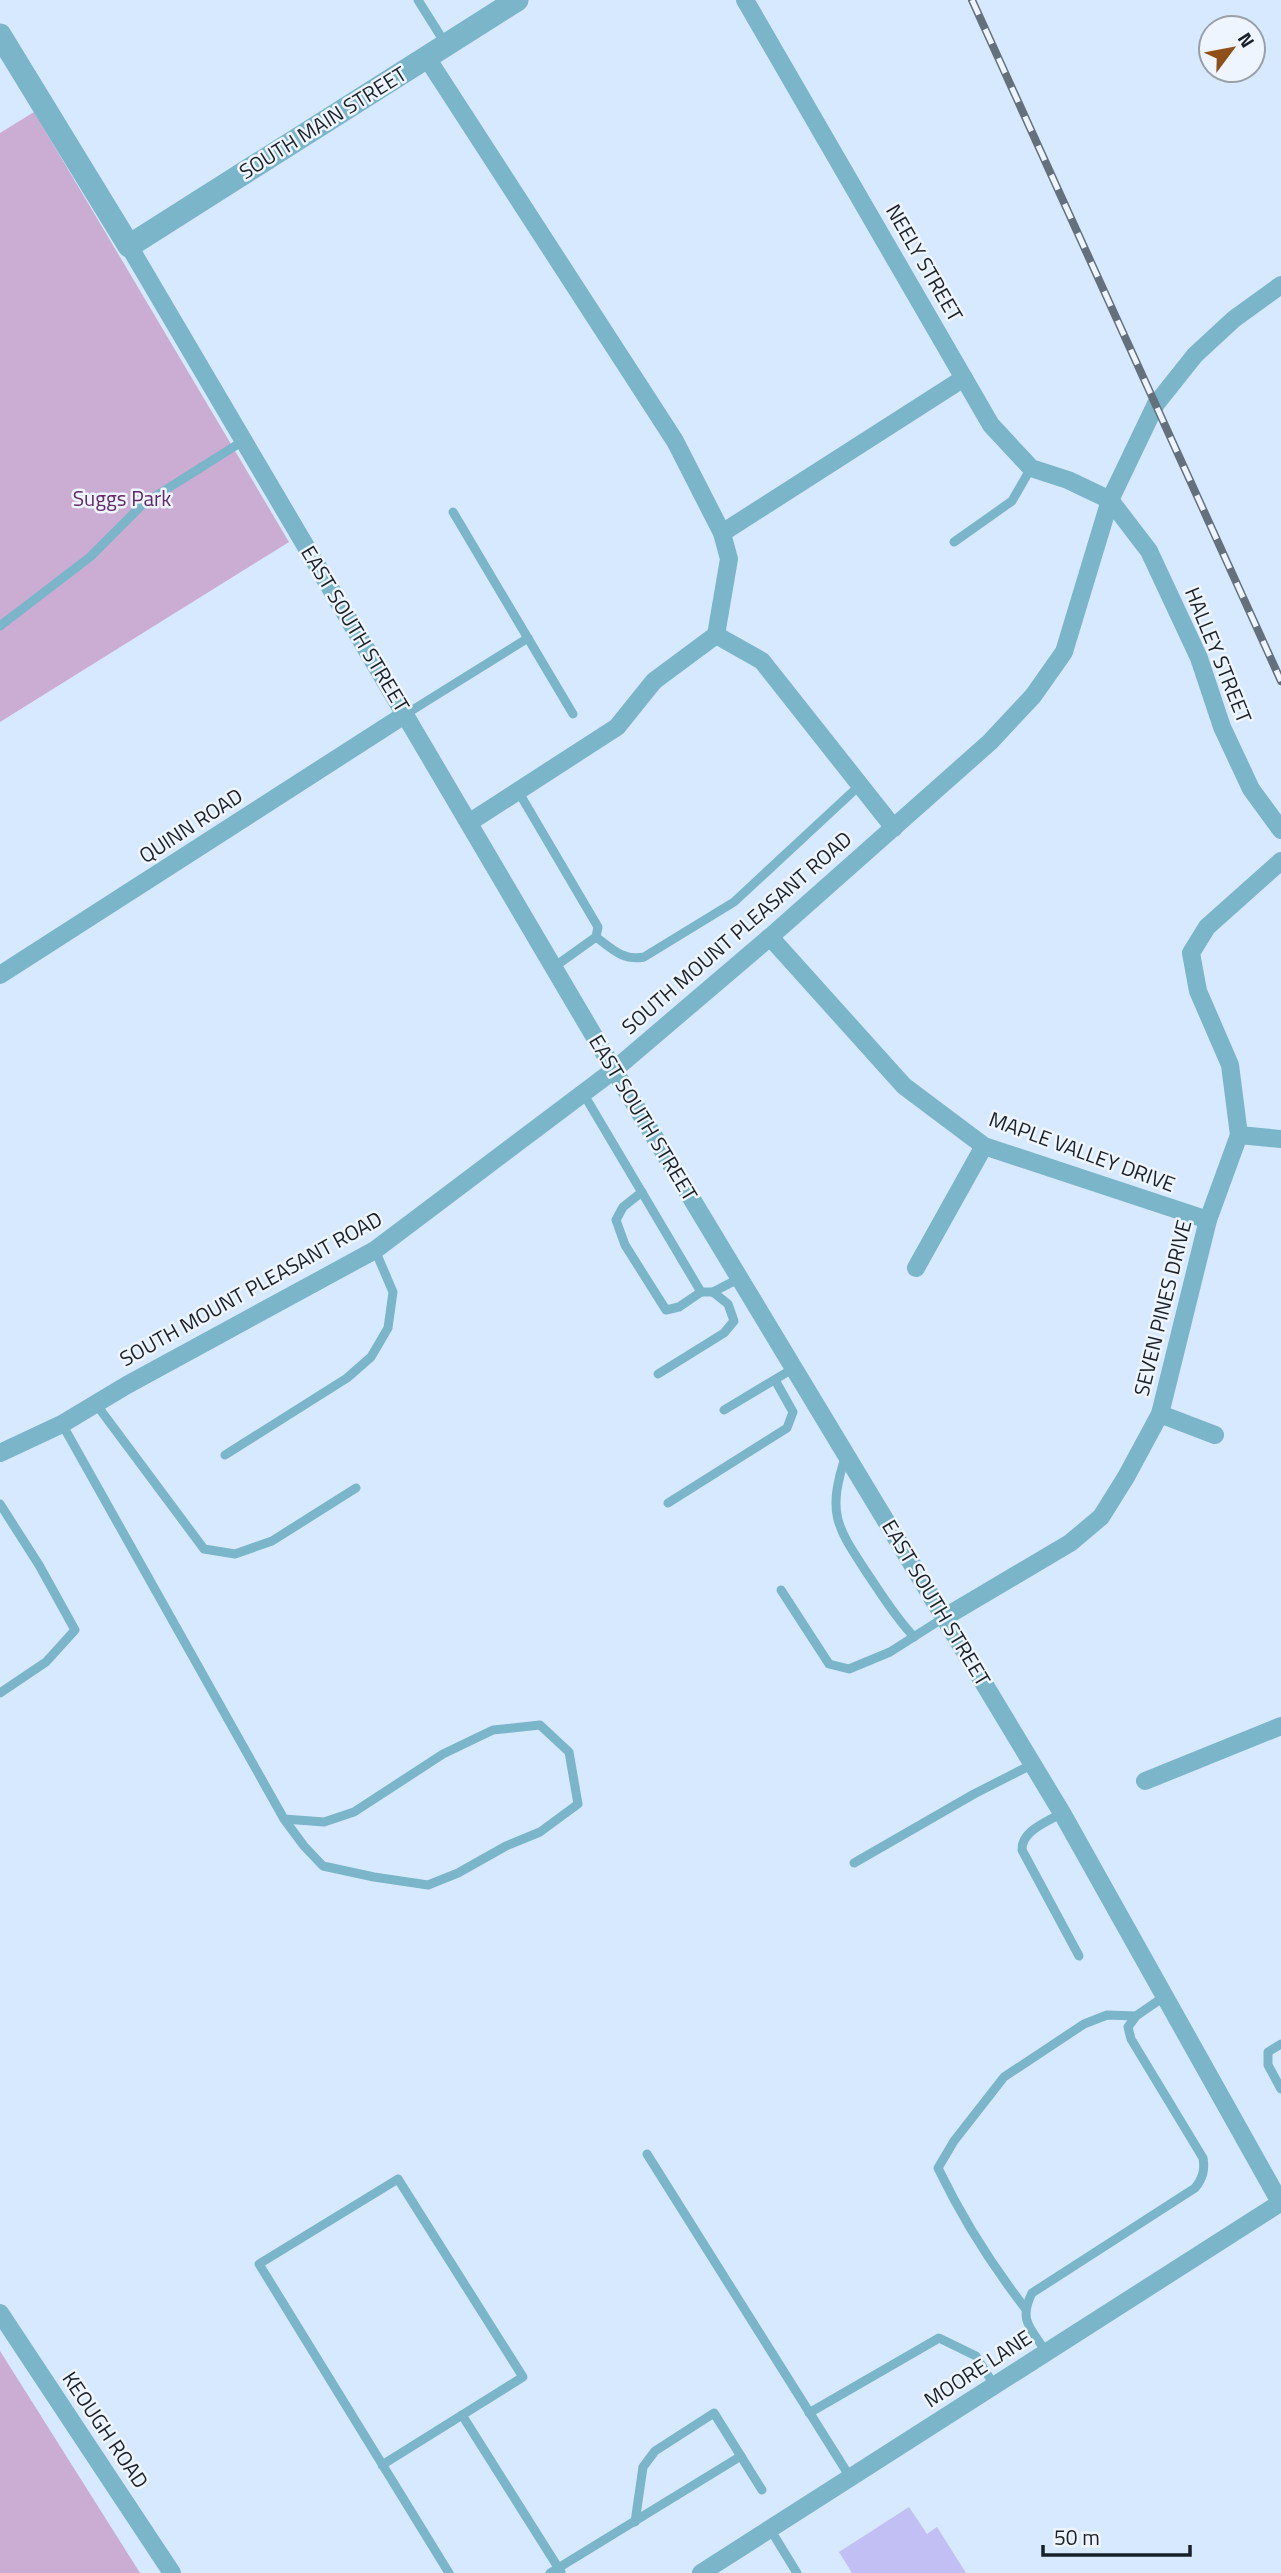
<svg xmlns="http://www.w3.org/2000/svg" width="1281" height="2573" viewBox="0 0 1281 2573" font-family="'Titillium Web',sans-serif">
<rect width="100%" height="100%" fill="#d7e9ff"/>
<g fill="#cbacd3">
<path d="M34,112L289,542L0,722V133Z"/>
<path d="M0,2351L140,2573H0Z"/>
</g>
<path fill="#c2bff4" d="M909,2507L927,2534L937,2527L966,2573H852L839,2552Z"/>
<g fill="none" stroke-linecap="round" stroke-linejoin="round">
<g stroke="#7ab5ca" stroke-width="9">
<path d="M418,0L445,43"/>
<path d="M453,512L573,714"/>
<path d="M954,542L1012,501L1031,468"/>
<path d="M0,626L90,557L143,504L243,441"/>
<path d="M406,714L528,638"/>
<path d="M518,791L598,927L596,937L554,967"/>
<path d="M596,937C612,949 623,961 644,957L734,902L860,785"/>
<path d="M583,1093L701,1292H713L740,1278"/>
<path d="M642,1192L623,1207L616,1220L625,1245L666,1310L679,1307L701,1292"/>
<path d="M658,1374L724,1333L734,1321L728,1304L713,1292"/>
<path d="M96,1404L204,1549L235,1554L272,1541L356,1488"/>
<path d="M724,1410L794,1368"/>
<path d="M62,1424L284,1819L304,1846L323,1866L374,1877L428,1885L458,1873L506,1846L540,1832L578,1804L569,1752L540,1725L493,1730L443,1754L354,1812L324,1822L284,1819"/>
<path d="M225,1455L347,1378L371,1357L388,1328L393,1292L375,1250"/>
<path d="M846,1455C826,1515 837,1527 869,1576C883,1597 896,1618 914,1637"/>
<path d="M668,1503L787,1428L793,1412L775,1380"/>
<path d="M0,1504L39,1565L75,1630L46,1662L0,1693"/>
<path d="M781,1590L829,1664L849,1669L890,1652L945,1617"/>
<path d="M1062,1813C1047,1822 1021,1831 1022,1850L1079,1956"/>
<path d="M854,1863L974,1794L1033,1764"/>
<path d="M1281,2044L1268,2052V2065L1281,2089"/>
<path d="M647,2154L850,2477"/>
<path d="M1025,2308C991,2264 962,2218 938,2168L954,2141L1004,2077L1084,2024L1107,2015L1136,2016"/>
<path d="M1046,2352C1031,2328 1018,2321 1032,2293L1195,2188C1203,2178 1205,2170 1203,2158L1131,2039L1128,2027L1136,2016L1165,1996"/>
<path d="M809,2413L939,2338L976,2356L994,2385"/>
<path d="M462,2415L561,2572"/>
<path d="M382,2465L523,2377L398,2179L259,2264L449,2573"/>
<path d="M635,2522L643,2467L655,2451L714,2413L762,2490"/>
<path d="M770,2529L797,2573"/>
<path d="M550,2573L741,2456"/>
</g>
<g stroke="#7ab5ca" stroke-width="18">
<path d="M745,0L991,425L1031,468L1068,480L1110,500L1149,551L1199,658L1222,727L1251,789L1281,830"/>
<path d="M427,58L675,441L722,533L729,559L716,635L654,681L617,727L470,822"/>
<path d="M129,246L614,1070L1062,1813L1281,2204"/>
<path d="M722,533L964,378"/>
<path d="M716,635L762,661L894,828"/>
<path d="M770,937L904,1086L984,1146L1208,1220"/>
<path d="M0,975L406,714"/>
<path d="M1281,1139L1239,1135L1230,1065L1198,991L1191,953L1207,927L1281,861"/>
<path d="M916,1268L984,1146"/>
<path d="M1215,1435L1160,1414L1208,1220L1239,1135"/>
<path d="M0,1453L62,1424L127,1385L375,1250L614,1070L770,937L990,742L1033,696L1064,652L1110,500L1156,404L1195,355L1234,319L1281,285"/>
<path d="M945,1617L1070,1543L1101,1517L1126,1477L1160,1414"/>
<path d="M1145,1781L1281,1726"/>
<path d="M0,2313L172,2573"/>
<path d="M701,2573L1280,2203"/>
</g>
<path stroke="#7ab5ca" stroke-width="23" d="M0,35L129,246L517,0"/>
<defs>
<path id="rail" d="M972,0L1281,681"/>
</defs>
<use href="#rail" stroke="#65707d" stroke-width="8"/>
<use href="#rail" stroke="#eef5fe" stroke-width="5" stroke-dasharray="16" stroke-linecap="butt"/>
</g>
<g text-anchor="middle" stroke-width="5" stroke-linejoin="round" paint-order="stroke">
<g font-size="21" fill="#1a2028" stroke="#eef5fe">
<text transform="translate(323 123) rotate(-32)" y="7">SOUTH MAIN STREET</text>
<text transform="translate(924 263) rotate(60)" y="7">NEELY STREET</text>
<text transform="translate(355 629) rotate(59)" y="7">EAST SOUTH STREET</text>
<text transform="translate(1218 655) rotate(68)" y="7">HALLEY STREET</text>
<text transform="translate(191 826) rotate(-33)" y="7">QUINN ROAD</text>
<text transform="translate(737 933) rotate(-41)" y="7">SOUTH MOUNT PLEASANT ROAD</text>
<text transform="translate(643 1118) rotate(59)" y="7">EAST SOUTH STREET</text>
<text transform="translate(1082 1152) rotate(20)" y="7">MAPLE VALLEY DRIVE</text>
<text transform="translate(251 1289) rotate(-29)" y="7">SOUTH MOUNT PLEASANT ROAD</text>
<text transform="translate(1163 1308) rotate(-76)" y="7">SEVEN PINES DRIVE</text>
<text transform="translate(936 1603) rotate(59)" y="7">EAST SOUTH STREET</text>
<text transform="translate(978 2369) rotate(-33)" y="7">MOORE LANE</text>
<text transform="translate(105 2430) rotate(56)" y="7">KEOUGH ROAD</text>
</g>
<g font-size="21" fill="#602a6d" stroke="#eef5fe">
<text x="122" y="506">Suggs Park</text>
</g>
</g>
<g transform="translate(1232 49) rotate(58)"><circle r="33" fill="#eef5fe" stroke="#99a0a8" stroke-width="2"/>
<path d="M0-5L12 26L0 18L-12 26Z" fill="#8f5017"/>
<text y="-10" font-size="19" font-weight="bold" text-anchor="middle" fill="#1a2028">N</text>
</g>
<path d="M1043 2545v10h147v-10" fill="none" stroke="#1a2028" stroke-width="3.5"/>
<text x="1054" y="2545" font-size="21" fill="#1a2028" stroke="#eef5fe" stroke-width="5" paint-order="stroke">50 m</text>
</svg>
